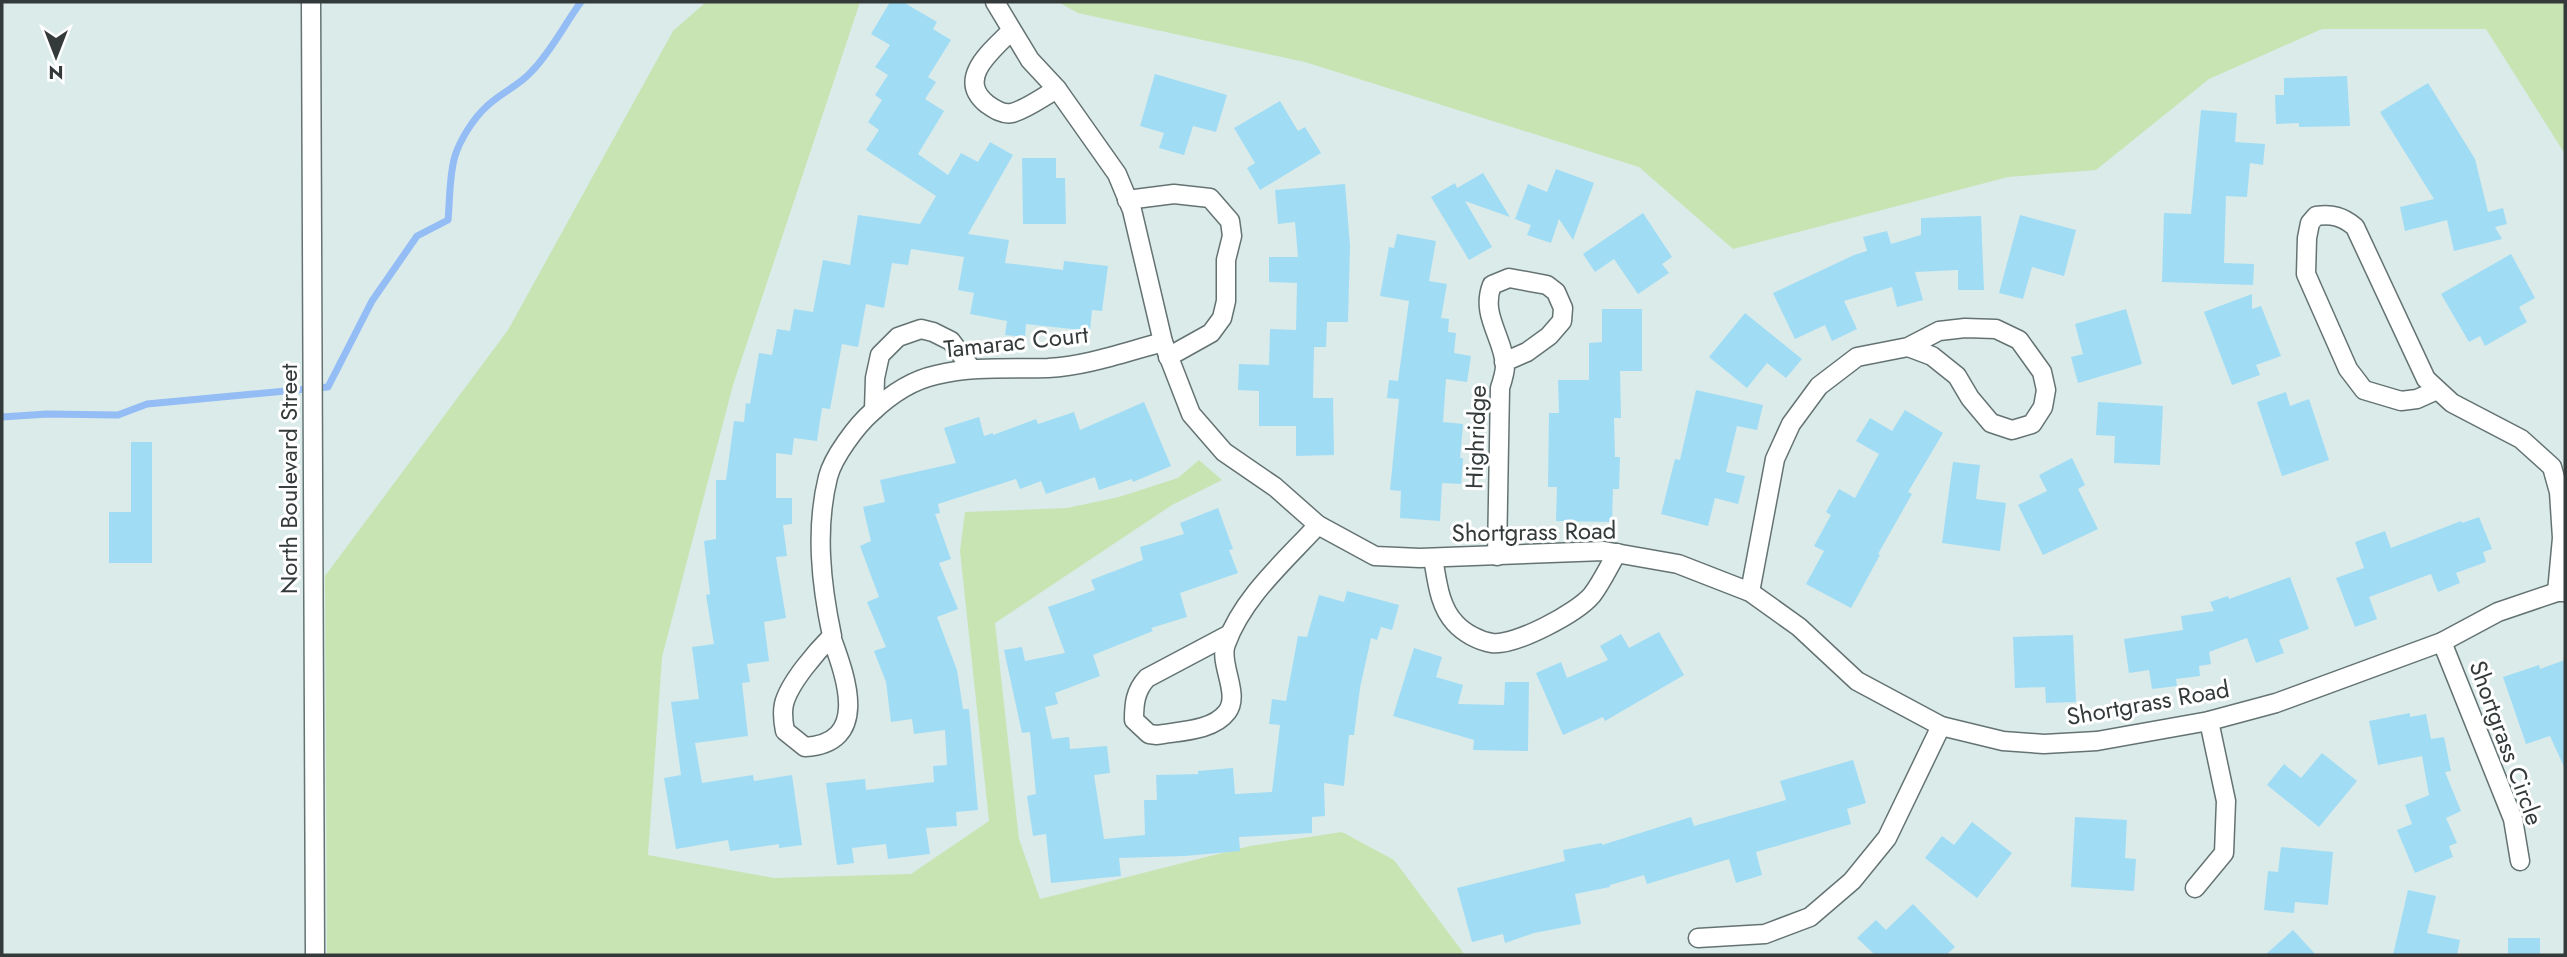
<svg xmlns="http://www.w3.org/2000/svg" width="2567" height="957" viewBox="0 0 2567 957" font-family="Jost,sans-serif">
<rect width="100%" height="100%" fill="#daebea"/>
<g fill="#c8e4b3">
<path d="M706,2H860L733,385L662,657L648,855L774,878L911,874L989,821L960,551L965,512L1067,508L1119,497L1178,478L1199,460L1222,480L1172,505L995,623L1019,839L1040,899L1250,846L1342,832L1394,860L1465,955H327L325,576L508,330L673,31Z"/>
<path d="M1058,2H2565V154L2486,29H2322L2209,79L2096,170L2008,177L1733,249L1639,167L1305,62L1078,13Z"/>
</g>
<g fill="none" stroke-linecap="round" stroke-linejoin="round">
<path stroke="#94bcf5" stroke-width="7" d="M2,417L47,414L118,415L147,404L328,387L372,301L417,236L448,220C450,200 449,176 455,156C460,140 473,119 486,107C500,93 519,86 532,71C552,50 564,25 581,2"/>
</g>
<g fill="#a1dcf5">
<path d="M890,2H903L937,22L933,29L951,40L928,77L936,82L925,99L944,111L918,154L948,175L961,153L978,162L990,142L1013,155L968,234L1009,240L1005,263L1063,270L1064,261L1108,266L1102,311L1092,310L1090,331L1026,324L1025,337L1005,335L1007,321L970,314L974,293L958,290L964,257L911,249L908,265L892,263L884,308L866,304L858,347L842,344L830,409L822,408L817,441L794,438L792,455L776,453V498H792V524L783,525L787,556L776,557L786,618L764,622L769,661L747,664L750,682L742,683L748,736L695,743L702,783L753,775L754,781L792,775L802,845L779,848V844L730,851L728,840L676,849L664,778L681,775L671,702L699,699L692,647L714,644L706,595L710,594L704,541L716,539V480H726L734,421L744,422L746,403L750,404L759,353L772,355L777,329L790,331L794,309L813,312L823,260L850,265L858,215L920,224L936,196L866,150L879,130L868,122L882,100L875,95L888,75L875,67L890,45L871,34Z"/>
<path d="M1155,74L1227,95L1216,132L1193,126L1184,155L1159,148L1164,133L1140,126Z"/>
<path d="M2347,76L2350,126L2299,127V123L2276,124L2275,95H2284V78Z"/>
<path d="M2428,83L2475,159L2488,212L2503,208L2507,224L2495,227L2502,239L2454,251L2447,220L2405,231L2400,207L2434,199L2380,112Z"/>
<path d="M1280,101L1298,131L1305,127L1321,153L1260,190L1247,168L1255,163L1234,128Z"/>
<path d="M2201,110L2237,113L2235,142L2265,144L2263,165L2250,163L2247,197L2226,196L2224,263L2254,264L2253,285L2162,282L2164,213L2191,214Z"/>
<path d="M1022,158H1056V178H1065L1066,224H1023Z"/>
<path d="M1556,169L1594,183L1573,240L1559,219L1551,243L1527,235L1531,225L1515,219L1528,184L1547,192Z"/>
<path d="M1483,173L1510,217L1465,201L1492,247L1469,260L1431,197L1455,183L1457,188Z"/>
<path d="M1345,184L1350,246L1348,322H1327L1326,347H1314L1313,398H1333L1334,455L1296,456V426H1259V391L1238,390L1239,364L1269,365L1270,329L1296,330L1297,283L1269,282V257H1298L1295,222L1278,224L1275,190Z"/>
<path d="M1643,213L1672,257L1662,264L1669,273L1638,294L1614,259L1595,272L1583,254Z"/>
<path d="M2020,215L2076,230L2064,276L2032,267L2023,299L1999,293Z"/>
<path d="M1981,216L1984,290H1958V270L1915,272L1923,300L1897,307L1892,287L1844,301L1857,329L1832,341L1825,325L1795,339L1773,293L1854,255L1867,251L1863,237L1887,231L1891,244L1921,235V218Z"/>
<path d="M1397,234L1436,241L1429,281L1447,284L1441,318L1449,319L1448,332L1456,333L1454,353L1471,356L1467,382L1446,379L1443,422L1463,424L1460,458H1463L1461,484L1442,483L1440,521L1400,518L1401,491L1390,490L1399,399L1387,398L1389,380L1398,381L1409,301L1380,296L1389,247L1394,248Z"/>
<path d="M2511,254L2535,298L2519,307L2527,322L2485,346L2480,336L2469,342L2441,294Z"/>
<path d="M2252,294V309L2261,306L2281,356L2256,365L2260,375L2232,385L2204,312Z"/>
<path d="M1602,309H1642V371H1620L1621,418H1614L1615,457H1620L1619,489H1613L1612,522L1556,521L1557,487H1548L1549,413H1559L1558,380H1589V343L1602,342Z"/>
<path d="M2126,309L2142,364L2078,383L2071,357L2083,354L2075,324Z"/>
<path d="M1745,313L1802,359L1786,378L1767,363L1747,388L1709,357Z"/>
<path d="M1696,390L1763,405L1757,430L1737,426L1726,472L1745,476L1738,504L1715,498L1708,526L1661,514L1675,459L1680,460Z"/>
<path d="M2286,392L2290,406L2309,399L2329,460L2282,476L2257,402Z"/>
<path d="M1144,402L1171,466L1133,482L1132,479L1099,490L1095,477L1046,494L1041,481L1020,489L1016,479L938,504L940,513L935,514L951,559L939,563L958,609L937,617L957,670L963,709H969L978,810L956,812L957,826L926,828L930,854L888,859L886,844L852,848L854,863L837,865L826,783L865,779L866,790L934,782L933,766L947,765L945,730L914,734L912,719L891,722L886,682L874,651L886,647L867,602L879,597L860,546L871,541L863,507L885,502L880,480L956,463L944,428L979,417L984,436L993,433V435L1036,419L1038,424L1074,412L1080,430Z"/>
<path d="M2098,402L2163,406L2160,465L2114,463L2115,436L2096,435Z"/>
<path d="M1905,410L1943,433L1908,492L1912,494L1878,554L1880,555L1851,608L1806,584L1824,551L1814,546L1831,515L1826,512L1839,489L1855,498L1879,454L1856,441L1870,418L1892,431Z"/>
<path d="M131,442H152V563H109V512H131Z"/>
<path d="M2072,458L2085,485L2078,489L2098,529L2043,555L2018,505L2047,491L2039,475Z"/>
<path d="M1953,462L1980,465L1976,499L2006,503L2000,551L1942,543Z"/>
<path d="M1218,508L1233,549L1229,550L1238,573L1180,593L1187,617L1151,628L1153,631L1093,655L1100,676L1055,693L1058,704L1045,707L1052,739L1069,737L1070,749L1107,746L1110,773L1094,775L1104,839L1145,835L1144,800H1157L1156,775L1198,774V771L1233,768L1235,794L1272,792L1280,725L1269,724L1272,699L1286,701L1298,636L1307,637L1319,595L1344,602L1347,591L1399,605L1392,630L1381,627L1377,640L1371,638L1360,688L1354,735H1349L1344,786L1324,783L1325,816L1312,817V833L1239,837L1240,851L1185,856L1119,858L1121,876L1051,883L1046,834L1033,836L1027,796L1036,794L1030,732L1022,733L1004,650L1022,647L1025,661L1065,653L1048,607L1095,590L1091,580L1143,560L1140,547L1184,534L1180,523Z"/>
<path d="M2479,517L2492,549L2483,552L2486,562L2456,573L2460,583L2438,592L2431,574L2369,597L2377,619L2355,627L2336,578L2364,568L2355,542L2385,531L2391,548L2461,521L2462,523Z"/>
<path d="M2290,577L2309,629L2279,640L2284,653L2256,663L2247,638L2209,652L2211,664L2199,666L2200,676L2176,679L2177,686L2152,689L2149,670L2129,673L2124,639L2183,630L2181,616L2214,611L2210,602L2228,596L2229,599Z"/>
<path d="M1659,632L1684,675L1605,721L1603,717L1563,735L1536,673L1561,662L1567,678L1608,660L1600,646L1621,634L1629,648Z"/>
<path d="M2073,635L2076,702L2046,703L2045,687L2015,688L2013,637Z"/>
<path d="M1414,648L1442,657L1436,677L1463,685L1458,704L1504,705L1505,682H1529L1528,751L1473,750L1474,740L1393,716Z"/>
<path d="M2565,660V769L2550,736L2526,744L2503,677L2539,665L2540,669Z"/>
<path d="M2410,713V717L2426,714L2431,739L2444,737L2451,771L2445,772L2461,811L2446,818L2457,843L2449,846L2453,857L2415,873L2397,830L2412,824L2405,805L2429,795L2422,756L2378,765L2369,721Z"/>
<path d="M2322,753L2357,781L2319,827L2267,785L2284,764L2301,778Z"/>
<path d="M1853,760L1866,803L1847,809L1851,824L1756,852L1762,875L1736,883L1729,859L1647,884L1644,875L1610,885V887L1575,894L1581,924L1534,933L1505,943L1503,934L1472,942L1457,888L1565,861L1563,850L1602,843V845L1691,817L1694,826L1786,800L1780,781Z"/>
<path d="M2075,817L2127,820L2125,858L2136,859L2134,891L2071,887Z"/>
<path d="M1972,822L2012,853L1977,898L1925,858L1942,836L1954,845Z"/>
<path d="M2281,847L2333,852L2328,905L2295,902L2294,913L2264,910L2268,871L2278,872Z"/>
<path d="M2408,890L2436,896L2427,933L2460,940L2457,955H2393Z"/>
<path d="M1913,904L1955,947L1946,955H1875L1857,938L1876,920L1886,930Z"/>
<path d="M2293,930L2316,955H2265Z"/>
<rect x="2508" y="938" width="32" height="17"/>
</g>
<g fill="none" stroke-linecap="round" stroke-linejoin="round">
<defs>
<g id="street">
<path d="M311,2L315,955"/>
<path d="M995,2L1030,60L1057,89L1117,174L1132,210L1163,342L1191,414L1224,452L1275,487L1318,525L1375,556L1420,558L1604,551L1678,564L1750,592L1799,627L1857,681L1941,726L2003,741L2044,744L2097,741L2209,721L2276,703L2442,642L2498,612L2557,592H2565"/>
<path d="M1011,31C993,50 955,78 987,104C994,109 1003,115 1012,113C1027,109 1044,96 1057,89"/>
<path d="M1127,200L1174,194L1210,198L1230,221L1232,236L1226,260V301L1222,318L1211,333L1168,357"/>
<path d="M2437,390L2417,399L2401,401L2364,390L2348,369L2306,274L2307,238L2310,223L2316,216C2332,214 2342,216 2355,227L2426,379L2452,403L2521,439L2552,467L2559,492L2562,538L2557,592"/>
<path d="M874,410L875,378L880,355L898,337L921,329L933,332L951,341L971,368"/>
<path d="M1497,556L1500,388C1502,382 1505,373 1505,366C1504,338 1480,315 1492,285L1509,278L1547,285L1556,292L1563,308L1562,321L1549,336L1527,352L1504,362"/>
<path d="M1433,558C1437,580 1439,606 1455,623C1464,633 1479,641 1492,643C1515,646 1577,613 1592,595C1602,582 1609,566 1617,553"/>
<path d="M1750,592L1775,459L1791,424L1819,386L1857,357L1908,347L1939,331L1965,328L1996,329L2019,340L2042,372L2046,390L2043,407L2032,424L2012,430L1991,423L1970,398L1957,376L1932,356L1908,347"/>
<path d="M1230,634L1147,678C1135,691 1134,704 1134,720L1149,734L1157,735C1179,731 1213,731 1227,712C1241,694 1218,663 1226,644C1243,597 1285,561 1318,525"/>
<path d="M832,636C817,651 789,683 784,704C782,713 783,721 785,731L805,747C869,743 847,680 832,639V636C821,584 815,529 828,477C833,457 857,425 872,412C890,395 913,380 936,375C974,366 1010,369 1048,368C1087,366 1125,352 1163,342"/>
<path d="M2442,642L2513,819L2520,861"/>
<path d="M2195,888L2224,853L2226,801L2209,721"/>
<path d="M1698,938L1765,934L1810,917L1852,881L1887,838L1941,726"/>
</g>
</defs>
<use href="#street" stroke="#647372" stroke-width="21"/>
<use href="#street" stroke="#fff" stroke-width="18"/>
</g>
<g text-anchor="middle" stroke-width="6" stroke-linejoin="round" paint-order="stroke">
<g font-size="24" fill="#343a3a" stroke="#fff">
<text transform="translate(1016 342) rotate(-6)" y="8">Tamarac Court</text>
<text transform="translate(1476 437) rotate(-88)" y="8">Highridge</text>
<text transform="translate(289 479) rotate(-90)" y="8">North Boulevard Street</text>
<text transform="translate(1534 532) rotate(-1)" y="8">Shortgrass Road</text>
<text transform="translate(2148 703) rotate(-10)" y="8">Shortgrass Road</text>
<text transform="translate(2506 743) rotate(70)" y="8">Shortgrass Circle</text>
</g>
</g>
<rect width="2567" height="957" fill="none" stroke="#343a3a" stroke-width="7"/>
<g transform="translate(56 56) rotate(180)" stroke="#ffffff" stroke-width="5" paint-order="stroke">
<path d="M0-5L12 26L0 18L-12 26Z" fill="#343a3a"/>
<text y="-10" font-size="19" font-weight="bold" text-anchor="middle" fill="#343a3a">N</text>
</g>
</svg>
